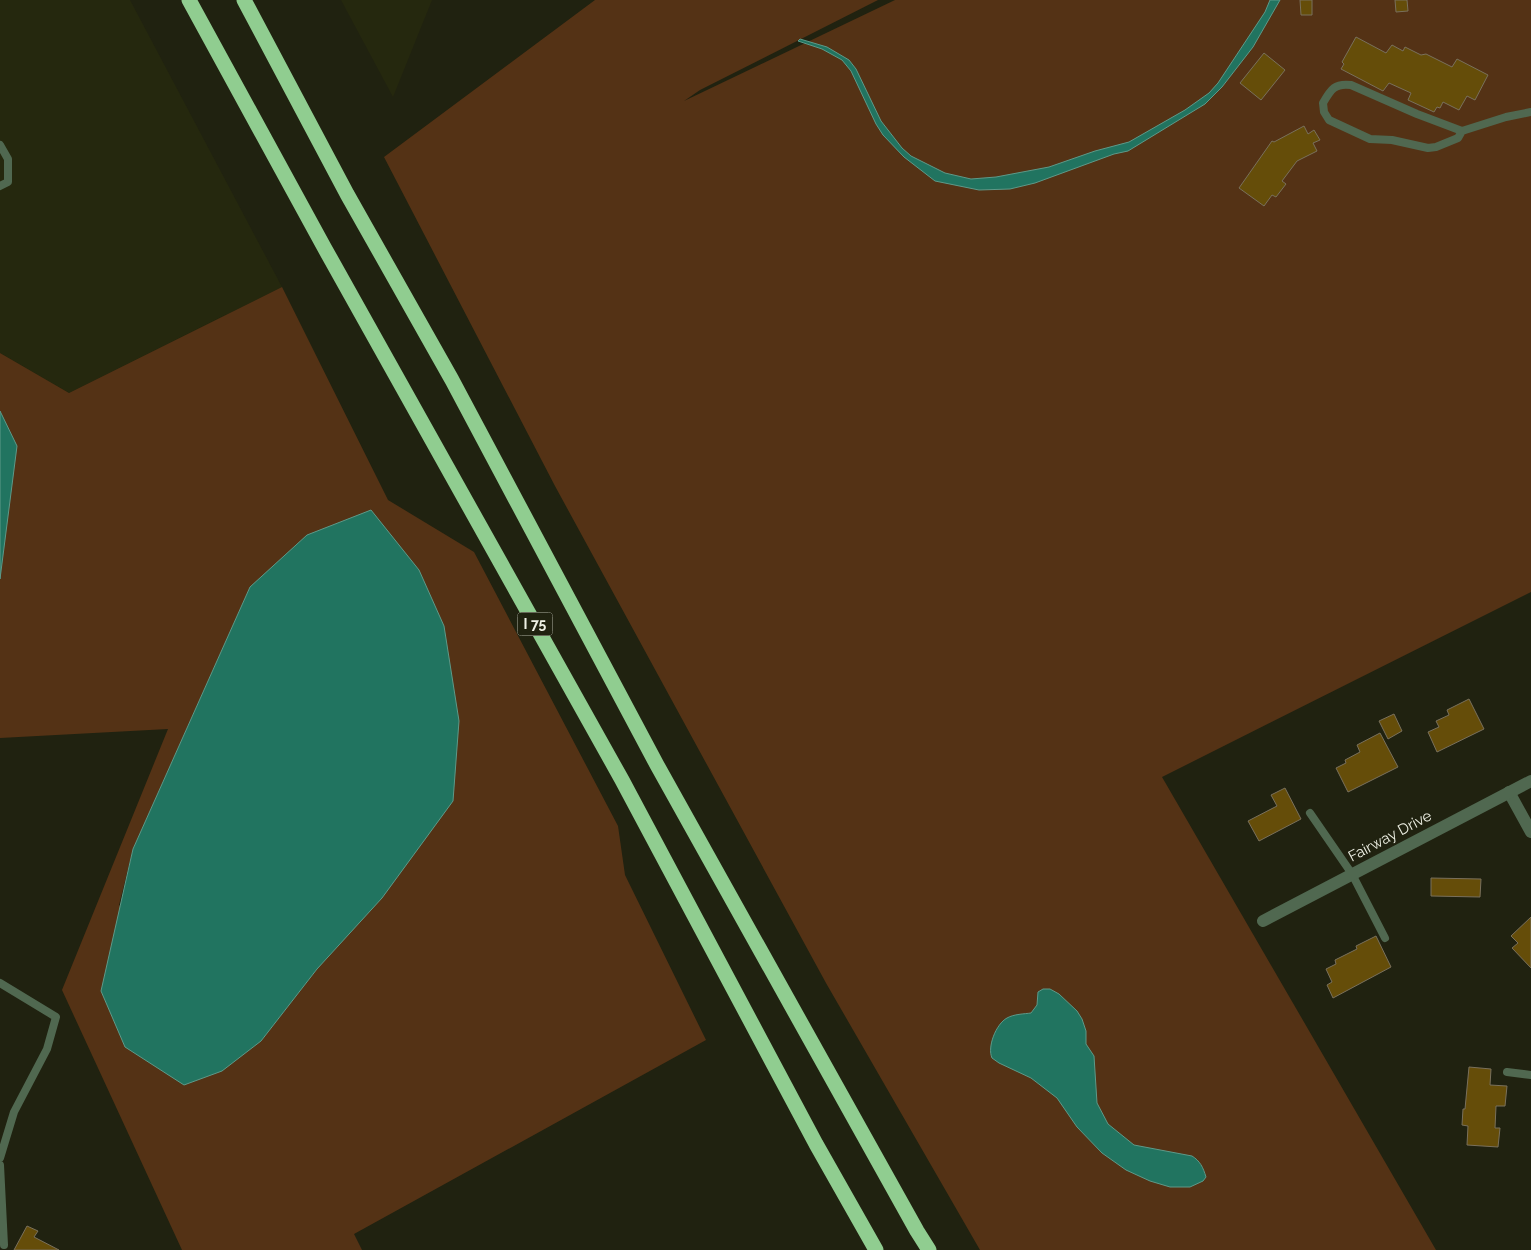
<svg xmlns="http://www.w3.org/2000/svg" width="1531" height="1250" viewBox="0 0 1531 1250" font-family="Raleway,sans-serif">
<rect width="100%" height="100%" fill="#202210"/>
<g fill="#25280e">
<path d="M0,0H130L282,287L69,393L0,353Z"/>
<path d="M341,0H432L393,97Z"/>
</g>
<g fill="#543215" fill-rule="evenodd">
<path d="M595,0H878L700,90L684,101L895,0H1531V592L1162,777L1436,1250H980L826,983L555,486L384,157Z"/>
<path d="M282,287L388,500L474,552L618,826L625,875L706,1040L354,1234L362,1250H182L62,990L168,729L0,738V579L16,446L0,411V353L69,393ZM250,587L317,969L261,1041L119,905L133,849Z"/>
</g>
<g fill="#217460" stroke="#5e9988">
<path d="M1270,0H1280L1253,47L1222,87L1205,104L1128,151L1114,154L1035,183L1010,189L979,190L935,181L904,157L883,135L876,124L851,71L842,60L822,49L798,41L800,39L827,47L849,60L856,69L881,121L902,148L911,156L945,173L971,179L996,177L1049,167L1095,151L1129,142L1185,110L1209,93L1218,83L1265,12Z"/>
<path d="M0,411L17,446L0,579Z"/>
<path d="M371,510L419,570L444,626L459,721L453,801L382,898L317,969L261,1041L222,1071L184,1085L125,1047L101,991L133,849L250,587L307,535Z"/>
<path d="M1043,989H1050L1059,994L1077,1011L1082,1019L1086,1031V1044L1094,1056L1097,1103L1108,1124L1134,1145L1192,1156C1200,1161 1203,1167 1206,1177L1203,1181L1190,1187H1170L1150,1181L1126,1170L1102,1153L1077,1127L1057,1098L1031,1078L999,1063L992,1058C987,1047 996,1024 1007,1018C1014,1014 1024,1014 1031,1013L1037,1005L1038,992Z"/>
</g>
<g fill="#654d09" stroke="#79705c">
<path d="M1300,0H1312V15H1301Z"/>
<path d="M1395,0H1407L1408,11L1396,12Z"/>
<path d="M1356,37L1386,53L1392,45L1403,51L1405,47L1421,55L1426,54L1452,67L1457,59L1488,75L1475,100L1467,96L1459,110L1443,102L1440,108L1437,107L1434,112L1408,100L1411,93L1389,83L1383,91L1341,69L1344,64L1342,62Z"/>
<path d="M1264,53L1285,70L1261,100L1240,83Z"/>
<path d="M1304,126L1308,134L1314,130L1320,140L1313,143L1317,151L1297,161L1282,181L1286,184L1276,197L1272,195L1264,206L1239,188L1272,141L1274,142Z"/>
<path d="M1469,699L1484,729L1437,752L1428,732L1439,727L1436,721L1449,715L1447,710Z"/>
<path d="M1394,714L1402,731L1388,739L1379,721Z"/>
<path d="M1380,733L1398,767L1348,792L1336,768L1346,763L1345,760L1360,752L1357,745Z"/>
<path d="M1285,788L1301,819L1259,841L1248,821L1277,806L1271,795Z"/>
<path d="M1431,878L1481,879L1480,897L1431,896Z"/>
<path d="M1531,917V968L1512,948L1518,943L1511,936Z"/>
<path d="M1376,936L1391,967L1333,998L1327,985L1332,982L1326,969L1336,964L1335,960L1357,949L1356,946Z"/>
<path d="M1469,1067L1491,1069L1490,1085L1507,1086L1505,1106H1496L1495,1128H1500L1498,1147L1467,1145L1468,1126L1462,1125L1463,1109H1465Z"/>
<path d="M27,1226L38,1231L34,1237L59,1250H14Z"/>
</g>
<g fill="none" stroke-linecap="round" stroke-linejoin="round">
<g stroke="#506850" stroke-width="8">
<path d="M1462,131L1458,138L1436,147L1428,148L1392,140L1370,139L1329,120L1324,112L1323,103C1331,89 1335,83 1351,85L1417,114L1462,131L1506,117L1531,112"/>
<path d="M0,145L8,159V182L0,186"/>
<path d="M1310,813L1352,874L1385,938"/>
<path d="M0,983L56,1017L47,1049L14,1112L0,1158"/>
<path d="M1507,1072L1531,1075"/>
<path d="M0,1165L4,1245"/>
</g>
<g stroke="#506850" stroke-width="12">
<path d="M1509,792L1531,832"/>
<path d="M1263,921L1531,781"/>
</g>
<g stroke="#90cd90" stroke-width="15">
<path d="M189,0L324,247L622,780L816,1144L876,1250"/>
<path d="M244,0L347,194L452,380L657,765L917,1231L929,1250"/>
</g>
</g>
<g text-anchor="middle" stroke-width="4" stroke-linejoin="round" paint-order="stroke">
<rect fill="#202210" stroke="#b0b2a4" stroke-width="1" x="517.5" y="612.5" width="35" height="23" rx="4"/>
<g font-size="14" font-weight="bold" fill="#eef0e4">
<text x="535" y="629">I 75</text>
</g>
<g font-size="15" fill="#eef0e4" stroke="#202210">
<text transform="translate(1390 836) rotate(-28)" y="5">Fairway Drive</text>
</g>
</g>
</svg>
